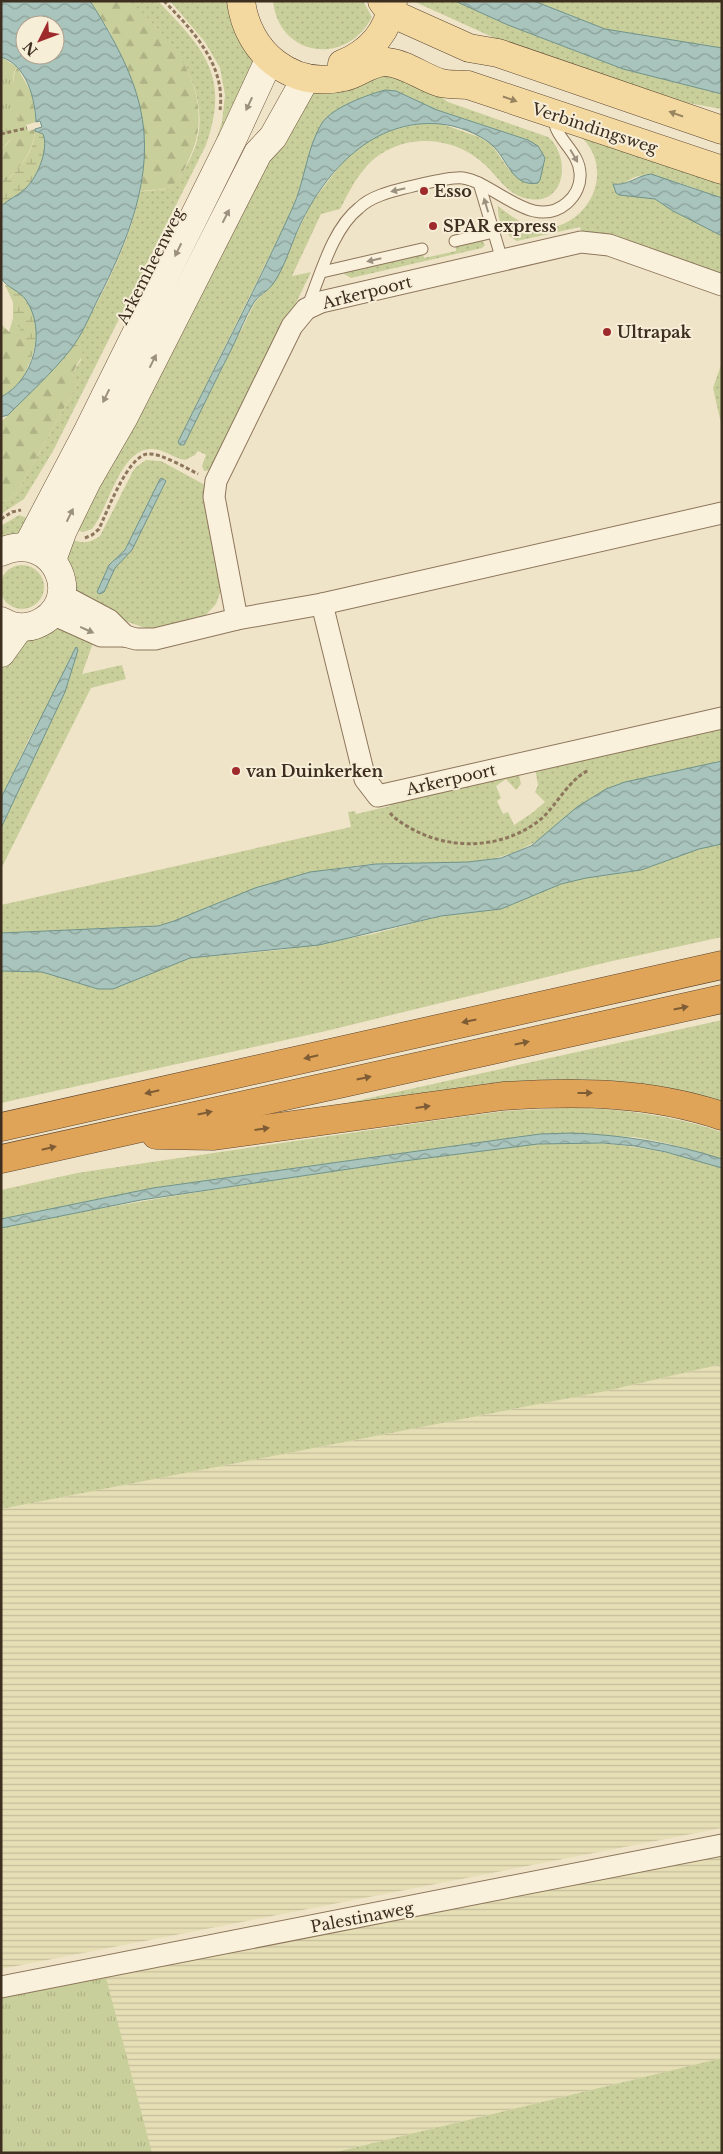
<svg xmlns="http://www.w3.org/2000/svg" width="723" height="2154" viewBox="0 0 723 2154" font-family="'Libre Baskerville',serif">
<defs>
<pattern id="farmland-rules" width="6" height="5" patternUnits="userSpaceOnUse" patternTransform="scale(1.25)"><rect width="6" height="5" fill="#e6deb5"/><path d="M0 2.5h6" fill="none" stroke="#c6bf9b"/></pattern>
<pattern id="grass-dots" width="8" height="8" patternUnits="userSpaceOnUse" patternTransform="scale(1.25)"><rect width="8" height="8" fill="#c9cf9b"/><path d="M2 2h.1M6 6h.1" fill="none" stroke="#aeb285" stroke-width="1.8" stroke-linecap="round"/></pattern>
<pattern id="forest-firs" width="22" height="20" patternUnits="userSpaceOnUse" patternTransform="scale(1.25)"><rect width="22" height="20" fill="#c9cf9b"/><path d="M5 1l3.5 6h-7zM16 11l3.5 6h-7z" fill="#aeb285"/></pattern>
<pattern id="wetland-marsh" width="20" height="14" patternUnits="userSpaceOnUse" patternTransform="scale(1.25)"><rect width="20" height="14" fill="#c9cf9b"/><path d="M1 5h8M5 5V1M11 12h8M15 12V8" fill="none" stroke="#aeb285"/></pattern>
<pattern id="park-tufts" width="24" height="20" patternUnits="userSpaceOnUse" patternTransform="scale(1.25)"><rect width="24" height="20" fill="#c9cf9b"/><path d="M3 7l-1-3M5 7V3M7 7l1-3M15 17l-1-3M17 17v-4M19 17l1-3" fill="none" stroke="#aeb285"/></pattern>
<pattern id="water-waves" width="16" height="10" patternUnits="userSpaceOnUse" patternTransform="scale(1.25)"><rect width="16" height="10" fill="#a9c4bc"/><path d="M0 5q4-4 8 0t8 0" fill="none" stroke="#8ba098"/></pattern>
</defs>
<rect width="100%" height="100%" fill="#f0e4c8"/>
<g fill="url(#farmland-rules)">
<path d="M722,1364V1828L1,1969V1509L606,1391Z"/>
<path d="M722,1851V2058L332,2153H1V1995Z"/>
</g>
<g fill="url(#grass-dots)" fill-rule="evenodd">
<path d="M127,1H158C205,50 230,76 206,145L53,451L24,499L1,514V502L8,500L16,494L78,383L72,374L81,360L79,346L74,344C101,298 129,245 140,192C149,189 161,192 170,187C179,181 185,168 190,159C220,99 174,37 127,1Z"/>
<path d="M170,1H232L241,35L252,59L253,68L251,84L217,159L40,512L34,508L33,504L49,479L213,149L222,122L225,95L220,68L205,42Z"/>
<path d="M273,1H363L372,17C347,66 279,58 273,1Z"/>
<path d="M413,1H455L508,25L623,69L722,94L721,109L660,98L521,50Z"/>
<path d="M534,1H722V48L605,29Z"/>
<path d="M385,73L430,88L448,102L548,137C571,156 566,205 530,199C507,196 498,176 483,163C450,133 396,133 366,167C355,179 348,194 340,209L321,214L292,276L311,272L295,305L287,317L211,470L204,471L202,466L206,455L198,451L195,455L185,460C173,458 164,449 152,449C120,448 109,508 92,529L83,532L70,528L297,103L307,94ZM396,91L437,110L528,140L526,182L509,170L492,145L479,137L442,124L425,123L404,127L385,132L365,142L345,159L312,202L272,285L255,302L184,445L182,446L178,442L293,208L315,139Z"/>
<path d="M578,134L722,180V198C703,192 658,172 639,176C628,178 628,185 614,184L616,193L655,199L673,211L722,236V274L582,234L580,227L517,241C504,234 497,220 498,206C510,215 520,224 535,227C572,234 606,196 595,159C592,149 586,141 578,134Z"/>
<path d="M482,240L485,245L482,248L351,278L344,274V273L423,254L424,258L456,251V247Z"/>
<path d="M722,362V428L713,388Z"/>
<path d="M146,460L161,461L205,485L222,587L216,604L203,618L157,629L146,628L128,622L93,605L77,592L73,585L66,561V537C79,543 88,545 100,536L133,471L136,467ZM162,478L166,482L132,550L115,568L109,565L125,550L160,479Z"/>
<path d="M19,515L35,521L23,533L1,540V526Z"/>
<circle cx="22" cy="587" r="22"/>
<path d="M59,628L94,640L82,674L122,665L126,679L91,688L1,869V828L65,692L78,650L29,739L1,799V666L14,645Z"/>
<path d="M722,725V761L715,762L547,834C493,874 437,860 375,864C334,867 292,875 253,889C221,901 191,917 158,926L1,933V905L351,827L348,812L355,811L356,814L390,806L389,800L518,771L521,784L516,790L506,779L496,786L501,798L497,801L503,814L508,812L514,825L532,813L545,802L535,792L538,785L535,768Z"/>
<path d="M722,844V937L608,962L326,1031L1,1103V971L42,972L98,989L133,980L190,958L280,950L373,934L441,916L501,909L561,884L586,878L641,870L699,849Z"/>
<path d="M722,1020V1108L713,1105L315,1110Z"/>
<path d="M567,1108C620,1108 671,1115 722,1132V1159L666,1143L635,1137L540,1134L153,1188L1,1219V1190L77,1173L446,1119L505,1111Z"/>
<path d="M571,1142C623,1143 672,1151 722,1168V1364L606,1391L1,1509V1228C110,1205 220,1188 330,1172C410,1160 490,1146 571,1142Z"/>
<path d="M722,2058V2153H332Z"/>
</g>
<g fill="url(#forest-firs)">
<path d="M90,1C99,1 121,0 128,2C137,6 145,15 151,22C188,56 214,111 189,159C185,168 180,179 173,185C164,192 150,188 140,192L143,175L140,107L110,32Z"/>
<path d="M17,67L32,94L36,122L26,125L28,131L35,129C34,152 19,170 1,185V150C4,147 8,144 9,141C17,129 9,76 17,67Z"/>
<path d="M13,318C17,325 22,331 26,338C37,362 23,385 1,397V324L9,332Z"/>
<path d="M74,344L79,346L83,354L72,374L77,379L78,383L16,494L8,500L1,502V422L58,364Z"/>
</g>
<g fill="url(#wetland-marsh)">
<path d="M35,131L43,134C49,149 38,176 26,188C19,195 9,199 1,206V185C18,171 34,153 35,131Z"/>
<path d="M5,285C41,297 41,336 29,365L26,339L13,318V302Z"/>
</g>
<g fill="url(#park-tufts)">
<path d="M1,57L17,67C7,79 21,100 20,114C19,127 10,141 1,150Z"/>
<path d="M105,1974L152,2153H1V1995Z"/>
</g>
<g fill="url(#water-waves)" stroke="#6f938a" fill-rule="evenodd">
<path d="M1,1H90C110,32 132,71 140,107C156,175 127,243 96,303C89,318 81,336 71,349C52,373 29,394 8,415L1,417V397C34,380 47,331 26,300C19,290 7,288 1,278V206C9,199 19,195 26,188C38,176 49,149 43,134L35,131V129L42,127L40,121L36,122C35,99 27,65 1,57ZM25,25H55V55H25Z"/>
<path d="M455,1H534L605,29L722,48V94L623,69L508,25Z"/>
<path d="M385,90L396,91L437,110L528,140L538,146L545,158L540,180L538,183C512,188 507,158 492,145C480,134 456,125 440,124C374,118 326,170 300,225C291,244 285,267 273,284C268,291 259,295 254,302C245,317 239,334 231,350C215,381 200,413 184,445H180L178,442C216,365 256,288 292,209C305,182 306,149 322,123C333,107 367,95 385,90Z"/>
<path d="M651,174L722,198V236L673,211L655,199L619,195L616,193L613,184C628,186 636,176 651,174Z"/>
<path d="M162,478L166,481L132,550L115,568L104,592L99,594L97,592L109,565L125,550L160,479Z"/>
<path d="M76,647L78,650L65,692L1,828L2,796Z"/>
<path d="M722,761V844L699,849L641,870L586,878L561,884L501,909L441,916L319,945L190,958L113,989H98L42,972L1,971V933L158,926L174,921L255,888L310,872L376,864L468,862L501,858L531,846L577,807L606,789L625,782Z"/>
<path d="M572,1133C624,1135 672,1143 722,1159V1168L666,1152L635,1146L603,1143L538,1144L396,1162L141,1200L1,1228V1219L153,1188L540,1134Z"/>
</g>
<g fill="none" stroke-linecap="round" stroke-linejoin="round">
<defs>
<g id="service">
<path d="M479,183L502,260"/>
<path d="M455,241L494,232"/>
<path d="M322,272L422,249"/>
<path d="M307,308C320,277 332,229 359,208C365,202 373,198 381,195C394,190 451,176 463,178C496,183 533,232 567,203C576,195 581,184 580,173C579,155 564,145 557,130C555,126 554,120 553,115"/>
</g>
<g id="minor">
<path d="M62,595L109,620L125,636"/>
<path d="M322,604L365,779L378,796L722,718"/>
<path d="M52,614L101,636H125L136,639H155L237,619L322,604L722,513"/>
<path d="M237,619L214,497L216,481L292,326L306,309L321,302L581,242L609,245L722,285"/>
<path d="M1,1987L722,1845"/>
</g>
<g id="secondary">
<path d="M27,547L88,431L232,140L269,60"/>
<path d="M1,552C56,528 88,604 35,625C24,629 11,627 1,621"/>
<path d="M52,560L63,530L87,481L124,417L258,153L273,137L306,78"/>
<path d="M1,653L19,628"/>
</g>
<g id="primary">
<path d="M241,1C247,52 292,90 344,77C358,74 372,61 387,62C407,64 423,78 441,83C449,85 459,84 468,85L722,170"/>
<path d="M382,1L391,13L469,48L498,53L722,130"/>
<path d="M342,64C371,52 388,32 393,1"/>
</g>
<g id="motorway">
<path d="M1,1127L722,965"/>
<path d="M156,1135L214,1136L503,1096C578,1091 651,1092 722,1116"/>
<path d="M1,1159L722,999"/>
</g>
</defs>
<use href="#service" stroke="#8d765c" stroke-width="13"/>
<use href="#minor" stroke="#8d765c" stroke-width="23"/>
<use href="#secondary" stroke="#6f573f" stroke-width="29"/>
<use href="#primary" stroke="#5b4430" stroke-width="29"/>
<use href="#motorway" stroke="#5b4430" stroke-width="29"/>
<g stroke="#8d765c" stroke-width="3" stroke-dasharray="4 2.5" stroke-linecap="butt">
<path d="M164,1C193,31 226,65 220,110"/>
<path d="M1,134L27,128"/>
<path d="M1,519L12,512L21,510"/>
<path d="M85,538L92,535L99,529C107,512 128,455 148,454C161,453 186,468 198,474"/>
<path d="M390,813C397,821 408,827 418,832C457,851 507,847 541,819C558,804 568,780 589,770"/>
</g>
<use href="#service" stroke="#faf1dc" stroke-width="11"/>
<use href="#minor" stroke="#faf1dc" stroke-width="21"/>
<use href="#secondary" stroke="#faf1dc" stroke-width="28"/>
<use href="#primary" stroke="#f3d9a0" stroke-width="28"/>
<use href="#motorway" stroke="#e0a458" stroke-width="28"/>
</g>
<defs><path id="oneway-solid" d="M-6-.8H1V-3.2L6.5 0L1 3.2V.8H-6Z" transform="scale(1.25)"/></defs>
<g fill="#988460">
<use href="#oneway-solid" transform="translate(510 99) rotate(19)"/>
<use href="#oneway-solid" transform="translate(676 114) rotate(-161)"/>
</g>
<g fill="#9c907e">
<use href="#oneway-solid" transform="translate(249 104) rotate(115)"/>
<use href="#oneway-solid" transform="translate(574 156) rotate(60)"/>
<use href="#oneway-solid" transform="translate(398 190) rotate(167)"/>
<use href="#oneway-solid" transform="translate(486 205) rotate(-107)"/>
<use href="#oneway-solid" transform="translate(226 216) rotate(-63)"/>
<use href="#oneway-solid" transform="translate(178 250) rotate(116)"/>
<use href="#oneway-solid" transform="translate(374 260) rotate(167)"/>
<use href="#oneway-solid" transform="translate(153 361) rotate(-63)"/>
<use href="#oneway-solid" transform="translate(106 396) rotate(116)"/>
<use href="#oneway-solid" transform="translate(70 515) rotate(-64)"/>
<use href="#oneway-solid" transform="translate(87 630) rotate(24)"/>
</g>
<g fill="#7e5d36">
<use href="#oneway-solid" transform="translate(681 1008) rotate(-12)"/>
<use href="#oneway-solid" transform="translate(469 1021) rotate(168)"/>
<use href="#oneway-solid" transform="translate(522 1043) rotate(-12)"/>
<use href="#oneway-solid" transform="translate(311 1057) rotate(167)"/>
<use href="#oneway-solid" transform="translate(364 1078) rotate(-12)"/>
<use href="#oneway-solid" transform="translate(152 1092) rotate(167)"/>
<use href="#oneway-solid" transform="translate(585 1093)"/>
<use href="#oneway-solid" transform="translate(423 1107) rotate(-8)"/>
<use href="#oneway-solid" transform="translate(205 1113) rotate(-12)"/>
<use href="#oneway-solid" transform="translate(262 1129) rotate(-8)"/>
<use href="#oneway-solid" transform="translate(49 1148) rotate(-13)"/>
</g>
<g fill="#9e2a2b" stroke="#f7eed8" stroke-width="2">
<circle cx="424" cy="191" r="5"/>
<circle cx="433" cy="226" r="5"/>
<circle cx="607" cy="332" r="5"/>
<circle cx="236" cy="771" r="5"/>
</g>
<g text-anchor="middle" stroke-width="4" stroke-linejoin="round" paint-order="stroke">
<g font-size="16" fill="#3d2e20" stroke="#f7eed8">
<text transform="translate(595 128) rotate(18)" y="6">Verbindingsweg</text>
<text transform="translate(150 266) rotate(-63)" y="6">Arkemheenweg</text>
<text transform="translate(367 292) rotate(-14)" y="6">Arkerpoort</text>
<text transform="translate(451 779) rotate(-13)" y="6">Arkerpoort</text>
<text transform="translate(362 1917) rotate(-11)" y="6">Palestinaweg</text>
</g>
<g font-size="16" font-weight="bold" fill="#3d2e20" stroke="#f7eed8" text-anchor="start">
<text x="434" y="197">Esso</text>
<text x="443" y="232">SPAR express</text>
<text x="617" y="338">Ultrapak</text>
<text x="246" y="777">van Duinkerken</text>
</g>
</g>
<rect width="723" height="2154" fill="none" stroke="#3d2e20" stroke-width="5"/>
<g transform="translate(40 40) rotate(228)"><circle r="24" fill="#f7eed8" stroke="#ada18e"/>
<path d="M0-4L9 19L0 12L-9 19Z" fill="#9e2a2b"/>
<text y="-8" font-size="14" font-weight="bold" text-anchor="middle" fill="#3d2e20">N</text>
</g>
</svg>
